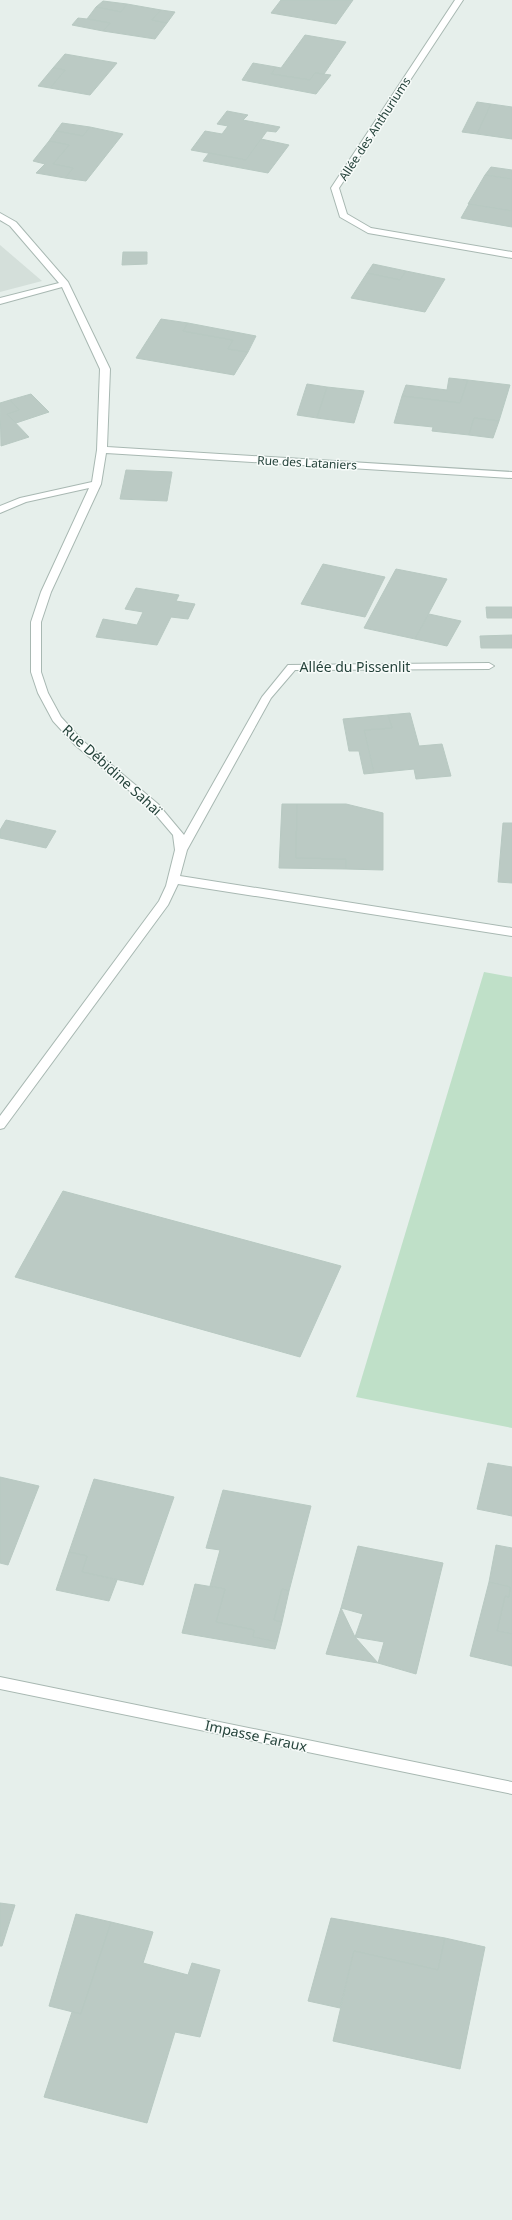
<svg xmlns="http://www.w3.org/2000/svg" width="512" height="2220" viewBox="0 0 512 2220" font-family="'Noto Sans',sans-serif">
<rect width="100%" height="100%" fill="#e6efeb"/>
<path fill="#d4dfda" d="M0,245L42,281L0,292Z"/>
<path fill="#bfe0c8" d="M484,972L512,977V1428L356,1397Z"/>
<g fill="#bbcac4" stroke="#b8c9c2">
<path d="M281,0H353L336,24L271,13Z"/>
<path d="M103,1L127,4L121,12L96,7Z"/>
<path d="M127,4L161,10L152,20L167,23L155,39L103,31L110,23L87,19L96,7L121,12Z"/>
<path d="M161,10L175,12L167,23L152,20Z"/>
<path d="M78,18L87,19L110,23L103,31L72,25Z"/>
<path d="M305,35L346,42L324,74L315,73L310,80L271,74L276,67L281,68Z"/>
<path d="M65,54L117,63L90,95L50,88L65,70L53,68Z"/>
<path d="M253,63L276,67L271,74L310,80L315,73L331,75L316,94L242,80Z"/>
<path d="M53,68L65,70L50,88L38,86Z"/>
<path d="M477,102L491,104L477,134L462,132Z"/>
<path d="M491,104L512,107V139L477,134Z"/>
<path d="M227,111L248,115L243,120L280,127L276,132L267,131L246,160L191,150L205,131L222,134L228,126L217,124Z"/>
<path d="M62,123L90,127L83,136L56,131Z"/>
<path d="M90,127L123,134L86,181L65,178L73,168L53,164L69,145L49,141L56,131L83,136Z"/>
<path d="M261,139L289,145L268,173L203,161L209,153L246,160Z"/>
<path d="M49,141L69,145L53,164L73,168L65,178L36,173L45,164L33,161Z"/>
<path d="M491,167L512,170V179L485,175Z"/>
<path d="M485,175L512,179V211L468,204Z"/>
<path d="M469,204L512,211V227L461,218Z"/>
<path d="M123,252H147V264L122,265Z"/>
<path d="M373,264L406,271L400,280L367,273Z"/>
<path d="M406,271L445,279L425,312L351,298L367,273L400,280Z"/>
<path d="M161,319L188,323L183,331L233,340L228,349L248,352L234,375L136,358Z"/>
<path d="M188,323L256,336L248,352L228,349L233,340L183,331Z"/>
<path d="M449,378L468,380L460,403L402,396L406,385L447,390Z"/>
<path d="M468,380L510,385L499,421L474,418L469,435L432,431L433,427L394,423L402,396L460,403Z"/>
<path d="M307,384L327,387L317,418L297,415Z"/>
<path d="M327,387L364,391L354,423L317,418Z"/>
<path d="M31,394L49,412L16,423L7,414L19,410L10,400Z"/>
<path d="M10,400L19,410L7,414L29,437L1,446L0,403Z"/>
<path d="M474,418L499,421L493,438L469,435Z"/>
<path d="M126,470L172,472L167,501L120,499Z"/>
<path d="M323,564L385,577L365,617L301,604Z"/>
<path d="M396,569L447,579L415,639L364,628Z"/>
<path d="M136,588L179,595L176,601L195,604L188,619L171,617L157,645L96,637L103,619L137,625L143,612L125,609Z"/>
<path d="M486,607H512V618H487Z"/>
<path d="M429,614L461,621L447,646L415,639Z"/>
<path d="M512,635V648H481L480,636Z"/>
<path d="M410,713L419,746L442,744L451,776L416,779L414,769L374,773L364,730L392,728L388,715Z"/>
<path d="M388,715L392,728L364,730L374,773L364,774L359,751H349L343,719Z"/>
<path d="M282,804H297L296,858L346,859V869L279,868Z"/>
<path d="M297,804H346L383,813V870L346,869V859L296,858Z"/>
<path d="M6,820L56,831L46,848L0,838V830Z"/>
<path d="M503,823H512V883L498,882Z"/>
<path d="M63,1191L341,1266L300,1357L15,1277Z"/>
<path d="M488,1463L512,1467V1516L477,1509Z"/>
<path d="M0,1477L39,1486L8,1565L0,1563Z"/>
<path d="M94,1479L174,1497L143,1585L82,1572L87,1556L69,1552Z"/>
<path d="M223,1490L311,1506L289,1591L282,1589L274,1620L282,1622L277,1642L253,1637L254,1630L216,1622L225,1589L210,1586L220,1550L206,1548Z"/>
<path d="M496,1545L512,1548V1634L497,1631L505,1596L509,1597L510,1587L489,1582Z"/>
<path d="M358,1546L443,1563L416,1674L378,1663L384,1642L355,1637L363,1614L341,1608Z"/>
<path d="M69,1552L87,1556L82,1572L117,1580L109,1601L56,1590Z"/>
<path d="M489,1582L510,1587L509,1597L505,1596L497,1631L512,1634V1666L470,1656Z"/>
<path d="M195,1584L225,1589L216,1622L254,1630L253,1637L277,1642L275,1649L182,1633Z"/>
<path d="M282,1589L289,1591L282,1622L274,1620Z"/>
<path d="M341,1608L355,1637L378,1663L326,1654Z"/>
<path d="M0,1903L15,1905L2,1946H0Z"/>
<path d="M76,1914L111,1922L81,2014L49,2006Z"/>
<path d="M331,1918L445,1938L438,1970L354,1951L340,2008L308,2001Z"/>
<path d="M111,1922L153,1932L143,1963L188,1975L192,1963L220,1970L200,2037L175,2032L147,2123L44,2097L72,2012L81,2014Z"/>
<path d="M445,1938L485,1947L460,2069L333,2041L354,1951L438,1970Z"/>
</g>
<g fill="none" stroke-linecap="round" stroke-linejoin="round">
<defs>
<g id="minor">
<path d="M455,0H463L339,188L347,214L371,228L512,252V258L368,233L340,217L331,188Z"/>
<path d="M0,213L16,222L68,282L110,369L107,447L512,472V478L106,453L101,484L51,592L41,622V672L48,693L61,717L83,741L158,804L184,835L262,697L288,665L489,663L494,666L489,669L295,670L271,698L187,850L180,876L512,928V936L178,884L168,905L4,1128L0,1129V1116L159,901L166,886L175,850L173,835L150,808L75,745L53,721L38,693L31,672V622L41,592L89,488L26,502L0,513V506L20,498L92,482L97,450L100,369L62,287L0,304V298L59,283L10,226L0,220Z"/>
<path d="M0,1677L512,1782V1794L0,1689Z"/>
</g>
</defs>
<use href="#minor" stroke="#a8b8b2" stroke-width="2"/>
<use href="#minor" fill="#fff" fill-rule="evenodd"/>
</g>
<g text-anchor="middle" stroke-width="3" stroke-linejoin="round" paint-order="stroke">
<g font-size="12" fill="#24423a" stroke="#f7fbf9">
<text transform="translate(375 129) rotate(-57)" y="4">Allée des Anthuriums</text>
<text transform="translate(307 463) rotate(3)" y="4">Rue des Lataniers</text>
</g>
<g font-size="14" fill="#24423a" stroke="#f7fbf9">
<text x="355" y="672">Allée du Pissenlit</text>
<text transform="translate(112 770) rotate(42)" y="5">Rue Débidine Sahaï</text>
<text transform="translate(256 1736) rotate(12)" y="5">Impasse Faraux</text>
</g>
</g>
</svg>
